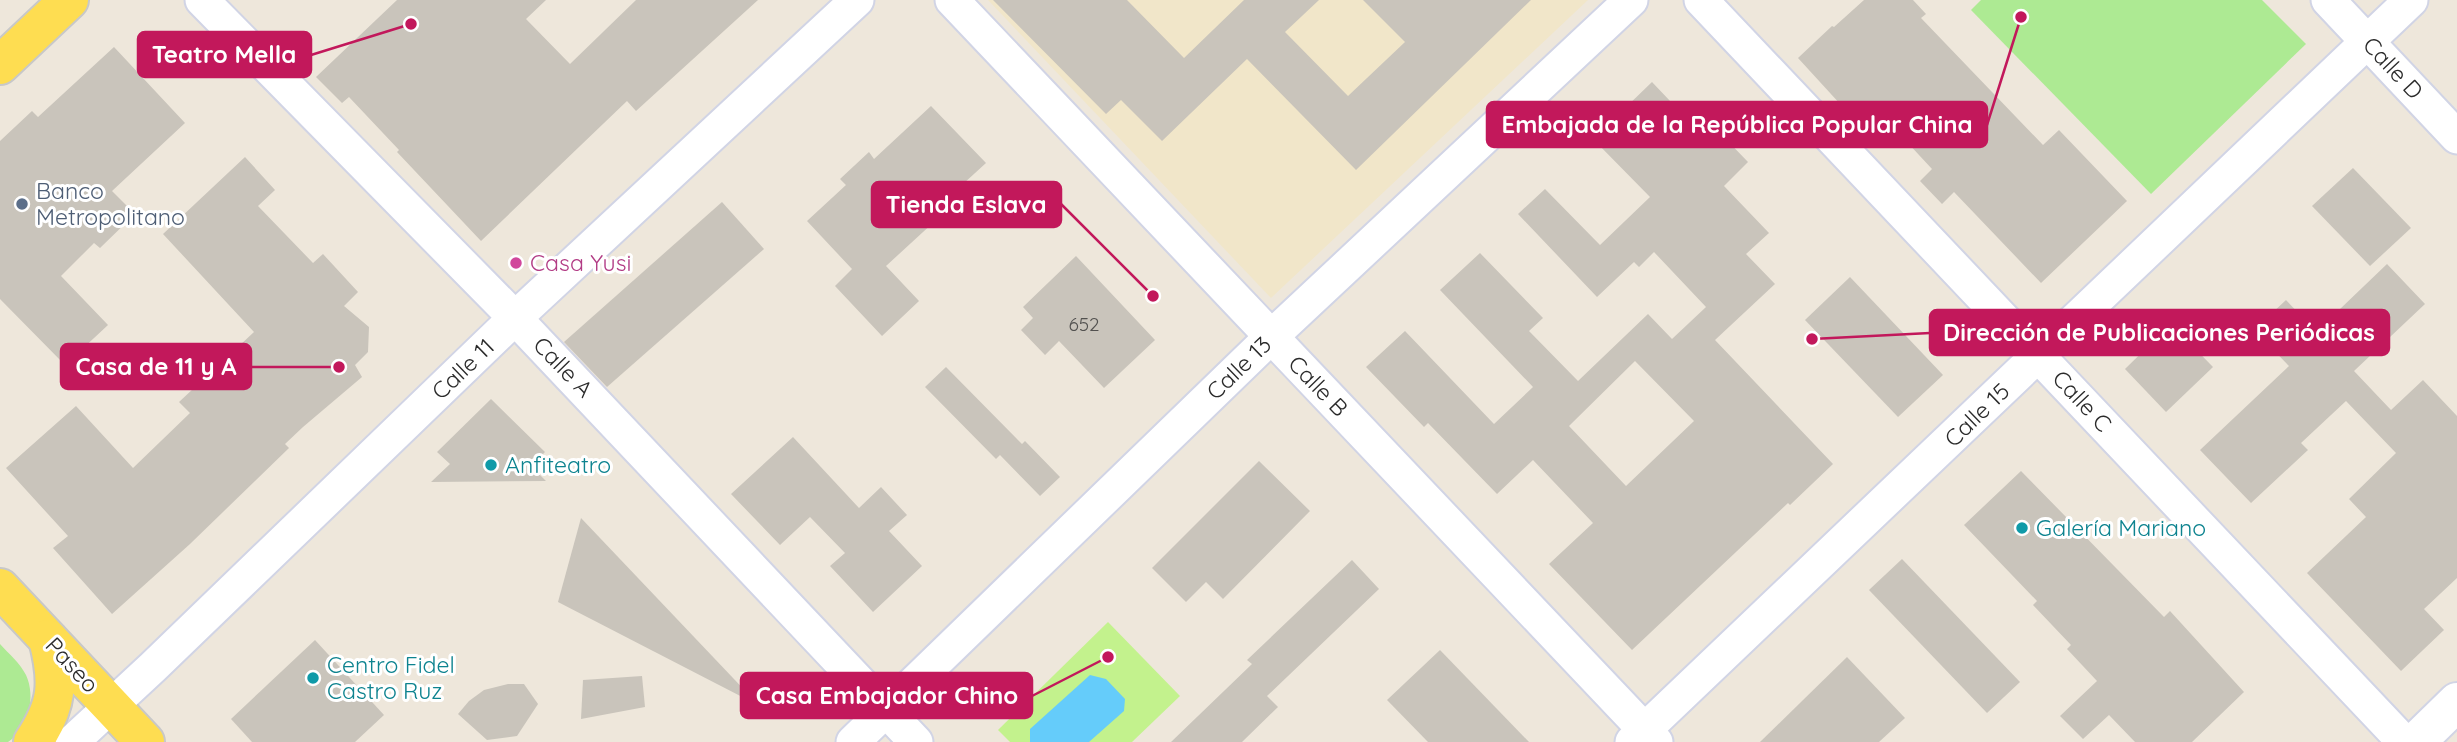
<svg xmlns="http://www.w3.org/2000/svg" width="2457" height="742" viewBox="0 0 2457 742" font-family="Quicksand,sans-serif">
<rect width="100%" height="100%" fill="#eee7db"/>
<path fill="#f1e6c9" d="M988,0H1588L1271,298Z"/>
<g fill="#adea93">
<path d="M1981,0H2262L2306,44L2151,194L1971,10Z"/>
<path d="M0,644C9,654 20,663 26,675C36,697 29,728 8,742H0Z"/>
</g>
<path fill="#c3f28d" d="M1108,622L1180,696L1132,742H1010L998,730Z"/>
<path fill="#65ccfa" d="M1090,675L1106,679L1125,699L1124,711L1089,742H1030V729Z"/>
<g fill="#c9c4bb" fill-rule="evenodd">
<path d="M397,0H546L526,19L570,64L636,0H758L636,111L627,101L481,241L397,152L399,150L349,97L342,103L316,77Z"/>
<path d="M993,0H1127L1184,58L1244,0H1319L1285,32L1348,96L1405,42L1363,0H1531L1356,170L1247,59L1162,141L1121,100L1106,114Z"/>
<path d="M1864,0H1913L1926,14L1921,18L2043,145L2059,130L2127,201L2041,283L1954,192L1942,204L1920,181L1932,169L1880,113L1863,129L1798,58L1832,26L1834,27Z"/>
<path d="M114,47L185,123L112,191L135,214L100,248L94,243L61,276L108,325L65,365L0,299V141L32,111L38,117Z"/>
<path d="M1652,82L1709,142L1719,132L1748,162L1724,186L1769,233L1746,254L1775,284L1715,340L1833,464L1790,505L1788,503L1632,650L1549,564L1593,523L1533,460L1497,494L1428,423L1424,427L1366,367L1405,331L1494,424L1533,387L1440,290L1480,253L1543,318L1529,331L1578,381L1648,314L1672,339L1706,307L1654,252L1639,267L1634,262L1597,297L1518,214L1545,189L1600,245L1650,197L1593,139ZM1635,361L1694,421L1626,486L1569,426Z"/>
<path d="M931,106L986,163L929,215L935,221L886,266L919,301L882,336L835,286L852,269L807,221L846,185L840,179L869,152L874,159Z"/>
<path d="M245,157L275,190L258,206L313,263L323,254L358,292L344,306L369,327L368,352L355,365L362,377L303,427L285,444L289,448L190,544L112,614L53,548L68,536L6,468L76,406L133,468L190,413L179,402L254,332L163,234Z"/>
<path d="M2353,168L2411,228L2370,266L2312,206Z"/>
<path d="M722,202L764,249L607,387L564,342Z"/>
<path d="M1076,256L1155,340L1104,388L1059,341L1045,355L1021,330L1033,318L1023,307Z"/>
<path d="M2387,264L2425,304L2354,371L2391,410L2423,380L2457,416V578L2424,609L2444,630L2401,671L2307,573L2366,517L2349,499L2396,453L2346,401L2301,443L2308,450L2251,503L2200,450L2289,366L2254,330L2286,300L2316,332Z"/>
<path d="M1850,277L1943,375L1898,417L1805,320Z"/>
<path d="M2171,324L2213,367L2166,412L2125,369Z"/>
<path d="M946,367L1022,444L1025,441L1060,477L1040,496L1000,455L996,459L925,387Z"/>
<path d="M491,399L545,452L531,466L546,481L431,482L450,464L437,452Z"/>
<path d="M793,437L859,508L881,487L907,515L889,531L922,566L873,612L830,566L845,553L810,517L780,545L731,494Z"/>
<path d="M1259,461L1310,511L1223,599L1206,582L1186,602L1152,568Z"/>
<path d="M2021,471L2164,617L2170,611L2244,692L2192,742H2135L2109,715L2083,739L2060,716L2097,681L2067,649L2071,645L2033,605L2037,601L1964,525Z"/>
<path d="M581,518L752,698L750,701L558,602Z"/>
<path d="M1902,559L2020,682L1987,713L1869,590Z"/>
<path d="M1352,560L1379,589L1267,696L1278,707L1242,742H1171L1252,664L1247,660Z"/>
<path d="M315,640L384,715L355,742H252L231,719Z"/>
<path d="M1440,650L1529,742H1428L1387,700Z"/>
<path d="M1847,657L1905,718L1879,742H1760Z"/>
<path d="M642,676L645,707L581,719L583,680Z"/>
<path d="M508,684H524L538,704L517,736L487,740L458,714L469,701L484,690Z"/>
</g>
<g fill="none" stroke-linecap="round" stroke-linejoin="round">
<defs>
<g id="street">
<path d="M202,0L515,318L916,742"/>
<path d="M952,0L1656,742"/>
<path d="M1701,0L2404,742"/>
<path d="M2328,0L2457,137"/>
<path d="M72,742L153,667L515,318L857,0"/>
<path d="M853,742L1271,337L1631,0"/>
<path d="M1632,742L2411,0"/>
</g>
<path id="secondary" d="M2416,742L2457,702"/>
<g id="primary">
<path d="M0,65L69,0"/>
<path d="M0,588L145,742"/>
<path d="M33,742C58,705 59,682 48,639"/>
</g>
</defs>
<use href="#street" stroke="#d1d4e5" stroke-width="37"/>
<use href="#secondary" stroke="#d1d4e5" stroke-width="42"/>
<use href="#primary" stroke="#c8c8c8" stroke-width="42"/>
<use href="#street" stroke="#fff" stroke-width="33"/>
<use href="#secondary" stroke="#fff" stroke-width="38"/>
<use href="#primary" stroke="#fedd51" stroke-width="38"/>
</g>
<circle fill="#5c6f8a" stroke="#fff" stroke-width="2.5" cx="22" cy="204" r="7"/>
<circle fill="#d1479c" stroke="#fff" stroke-width="2.5" cx="516" cy="263" r="7"/>
<g fill="#0f9aa8" stroke="#fff" stroke-width="2.5">
<circle cx="491" cy="465" r="7"/>
<circle cx="2022" cy="528" r="7"/>
<circle cx="313" cy="678" r="7"/>
</g>
<g text-anchor="middle" stroke-width="6" stroke-linejoin="round" paint-order="stroke">
<g font-size="19" fill="#52514f">
<text x="1084" y="331">652</text>
</g>
<g font-size="23" fill="#2b2b2b" stroke="#fff">
<text transform="translate(2393 68) rotate(47)" y="8">Calle D</text>
<text transform="translate(563 367) rotate(46)" y="8">Calle A</text>
<text transform="translate(1239 368) rotate(-44)" y="8">Calle 13</text>
<text transform="translate(463 369) rotate(-44)" y="8">Calle 11</text>
<text transform="translate(1318 386) rotate(46)" y="8">Calle B</text>
<text transform="translate(2082 401) rotate(47)" y="8">Calle C</text>
<text transform="translate(1977 415) rotate(-44)" y="8">Calle 15</text>
<text transform="translate(72 665) rotate(47)" y="8">Paseo</text>
</g>
<g font-size="23" fill="#4e5e75" stroke="#fff" text-anchor="start">
<text x="36" y="199">Banco<tspan x="36" dy="26">Metropolitano</tspan></text>
</g>
<g font-size="23" fill="#b23c85" stroke="#fff" text-anchor="start">
<text x="530" y="271">Casa Yusi</text>
</g>
<g font-size="23" fill="#0d838f" stroke="#fff" text-anchor="start">
<text x="505" y="473">Anfiteatro</text>
<text x="2036" y="536">Galería Mariano</text>
<text x="327" y="673">Centro Fidel<tspan x="327" dy="26">Castro Ruz</tspan></text>
</g>
</g>
<path fill="none" stroke="#c2185b" stroke-width="2.5" d="M411 24L311 55M2021 17L1987 125M1153 296L1061 204M1812 339L1930 333M339 367L251 367M1108 657L1032 696"/>
<g fill="#c2185b" stroke="#fff" stroke-width="2.5">
<circle cx="411" cy="24" r="7"/>
<circle cx="2021" cy="17" r="7"/>
<circle cx="1153" cy="296" r="7"/>
<circle cx="1812" cy="339" r="7"/>
<circle cx="339" cy="367" r="7"/>
<circle cx="1108" cy="657" r="7"/>
</g>
<g fill="#c2185b" stroke="#c2185b" stroke-width="2.5">
<rect x="138" y="32" width="173" height="45" rx="7"/>
<rect x="1487" y="102" width="500" height="45" rx="7"/>
<rect x="872" y="182" width="189" height="45" rx="7"/>
<rect x="1930" y="310" width="459" height="45" rx="7"/>
<rect x="61" y="344" width="190" height="45" rx="7"/>
<rect x="741" y="673" width="291" height="45" rx="7"/>
</g>
<g font-size="24" text-anchor="middle" font-weight="bold" fill="#fff">
<text x="224" y="63">Teatro Mella</text>
<text x="1737" y="133">Embajada de la República Popular China</text>
<text x="966" y="213">Tienda Eslava</text>
<text x="2159" y="341">Dirección de Publicaciones Periódicas</text>
<text x="156" y="375">Casa de 11 y A</text>
<text x="887" y="704">Casa Embajador Chino</text>
</g>
</svg>
